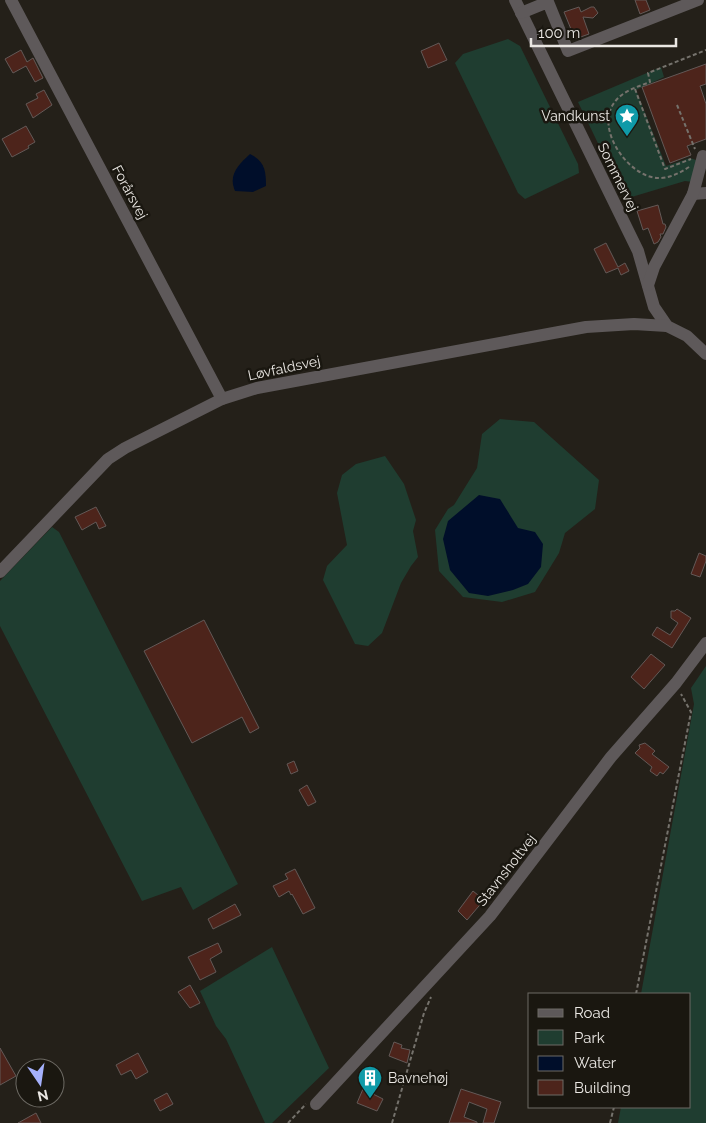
<svg xmlns="http://www.w3.org/2000/svg" width="706" height="1123" viewBox="0 0 706 1123" font-family="Raleway,sans-serif">
<rect width="100%" height="100%" fill="#242019"/>
<g fill="#1f3d30">
<path d="M508,39L520,46L578,164L579,173L525,199L518,193L455,63L463,54Z"/>
<path d="M661,67L664,77L636,90L666,166L690,158L699,161L693,182L685,181L625,199L578,102Z"/>
<path d="M500,419L534,422L599,480L595,509L565,533L559,553L535,592L502,602L463,597L439,571L435,530L448,509L454,505L477,468L482,434Z"/>
<path d="M385,456L404,484L416,520L413,531L418,557L411,566L401,583L382,633L368,646L355,644L323,580L327,566L347,545L337,493L342,475L356,464Z"/>
<path d="M52,527L59,532L238,884L193,910L181,887L142,901L0,626V581Z"/>
<path d="M706,666V1123H618L621,1107H690V994H641L694,704L691,688Z"/>
<path d="M272,947L329,1068L272,1123H265L226,1039L216,1026L200,991Z"/>
</g>
<g fill="#000e2a">
<path d="M250,154C265,161 266,171 266,186L253,192L235,191C228,175 238,165 250,154Z"/>
<path d="M479,495L500,499L518,528L535,532L543,544L541,567L528,584L513,590L488,596L469,593L450,570L443,539L448,521Z"/>
</g>
<g fill="#4d241b" stroke="#635957">
<path d="M635,0H646L650,10L640,14Z"/>
<path d="M579,7L581,12L591,7H594L598,13L593,18L583,17L589,34L575,39L564,12Z"/>
<path d="M439,43L447,60L428,68L421,51Z"/>
<path d="M21,50L27,62L33,58L43,78L35,82L26,66L13,73L5,59Z"/>
<path d="M706,64V84L700,86L706,104V139L687,146L691,155L670,163L642,87Z"/>
<path d="M44,90L52,105L33,118L26,104L38,98L36,94Z"/>
<path d="M26,126L35,142L28,146L29,148L12,157L2,139Z"/>
<path d="M658,205L663,224H665L666,227L663,234H660L661,237L658,242L654,244L648,228L643,230L637,211Z"/>
<path d="M606,243L618,267L625,263L629,271L621,275L618,268L606,273L594,249Z"/>
<path d="M96,507L106,526L99,529L96,522L82,530L75,517Z"/>
<path d="M699,553L706,556V561L700,577L691,574Z"/>
<path d="M677,609L691,618L672,648L652,635L657,627L670,635L678,623L671,618V611H675Z"/>
<path d="M204,620L259,728L250,733L242,717L192,743L144,651Z"/>
<path d="M651,654L665,665L644,689L631,677Z"/>
<path d="M645,743L655,751L652,754L669,767L663,774L660,772L657,776L650,771L652,767L635,753L640,748L639,745Z"/>
<path d="M294,761L298,771L291,774L287,764Z"/>
<path d="M307,785L316,802L308,806L299,790Z"/>
<path d="M295,869L315,908L303,914L292,894L291,895L289,891L279,897L273,886L288,879L285,874Z"/>
<path d="M473,891L484,900L467,920L458,911Z"/>
<path d="M235,904L241,915L213,929L208,919Z"/>
<path d="M218,943L222,952L210,959L216,972L200,980L188,957Z"/>
<path d="M190,985L200,1003L190,1008L178,992Z"/>
<path d="M394,1042L402,1045L401,1048L410,1050L407,1063L389,1056Z"/>
<path d="M0,1048L16,1076L0,1085Z"/>
<path d="M138,1053L148,1072L136,1079L131,1070L121,1075L116,1065Z"/>
<path d="M363,1089L383,1099L377,1111L357,1103Z"/>
<path d="M461,1089L501,1102L494,1123H483L487,1109L469,1102L464,1117L477,1122V1123H449Z"/>
<path d="M167,1093L173,1104L160,1111L154,1100Z"/>
<path d="M36,1113L41,1123H18Z"/>
</g>
<g fill="none" stroke-linecap="round" stroke-linejoin="round">
<g stroke="#75726c" stroke-width="2" stroke-dasharray="4 2.5" stroke-linecap="butt">
<path d="M635,89L665,169L691,159"/>
<path d="M677,105L695,149"/>
<path d="M689,167C680,173 668,179 657,178C628,176 595,129 614,103C622,91 637,87 650,82L648,73L706,50"/>
<path d="M636,994L691,712L681,694"/>
<path d="M288,1123L306,1104"/>
<path d="M392,1123L424,1013L431,997"/>
<path d="M610,1123L614,1107"/>
</g>
<g stroke="#5e595a" stroke-width="12">
<path d="M11,0L222,399"/>
<path d="M515,0L638,251L654,307L667,326L687,336L706,354"/>
<path d="M521,13L548,2L568,51L698,0"/>
<path d="M693,194L706,193"/>
<path d="M648,285L654,267L693,194L703,156"/>
<path d="M0,572L108,459L125,448L222,399L257,388L586,327L634,324L667,326"/>
<path d="M316,1104L490,916L611,757L676,683L706,643"/>
</g>
</g>
<defs>
<symbol id="sight-pin" viewBox="-11 -11 22 30"><path d="M0 17L-7.5 6A9.5 9.5 0 1 1 7.5 6Z" fill="#0f9aa8" stroke="#1a1710"/><path d="M0-6L1.8-2.2L6-1.7L2.9 1.2L3.7 5.4L0 3.3L-3.7 5.4L-2.9 1.2L-6-1.7L-1.8-2.2Z" fill="#fff"/></symbol>
<symbol id="building-pin" viewBox="-11 -11 22 30"><path d="M0 17L-7.5 6A9.5 9.5 0 1 1 7.5 6Z" fill="#0f9aa8" stroke="#1a1710"/><path d="M-4-6H4V6H1V3H-1V6H-4ZM-2.5-4.3h1.7v1.8h-1.7ZM.8-4.3h1.7v1.8H.8ZM-2.5-1h1.7V.8h-1.7ZM.8-1h1.7V.8H.8Z" fill="#fff"/></symbol>
</defs>
<g fill-rule="evenodd">
<use href="#sight-pin" x="613" y="102" width="28" height="38"/>
<use href="#building-pin" x="356" y="1064" width="28" height="38"/>
</g>
<g text-anchor="middle" stroke-width="5" stroke-linejoin="round" paint-order="stroke">
<g font-size="14" fill="#eae7e3" stroke="#1a1710" text-anchor="end">
<text x="610" y="121">Vandkunst</text>
<text x="388" y="1083" text-anchor="start">Bavnehøj</text>
</g>
<g font-size="14" fill="#eae7e3" stroke="#1a1710">
<text transform="translate(618 177) rotate(64)" y="5">Sommervej</text>
<text transform="translate(130 192) rotate(62)" y="5">Forårsvej</text>
<text transform="translate(284 368) rotate(-12)" y="5">Løvfaldsvej</text>
<text transform="translate(506 870) rotate(-52)" y="5">Stavnsholtvej</text>
</g>
</g>
<rect x="528" y="993" width="162" height="115" fill="#1a1710" stroke="#6d6a64"/>
<rect x="538" y="1009" width="25" height="8" fill="#5e595a" stroke="#6d6a64"/>
<text x="574" y="1018" font-size="15" fill="#eae7e3">Road</text>
<rect x="538" y="1030" width="25" height="15" fill="#1f3d30" stroke="#6d6a64"/>
<text x="574" y="1043" font-size="15" fill="#eae7e3">Park</text>
<rect x="538" y="1056" width="25" height="15" fill="#000e2a" stroke="#6d6a64"/>
<text x="574" y="1068" font-size="15" fill="#eae7e3">Water</text>
<rect x="538" y="1080" width="25" height="15" fill="#4d241b" stroke="#6d6a64"/>
<text x="574" y="1093" font-size="15" fill="#eae7e3">Building</text>
<g transform="translate(40 1083) rotate(167)"><circle r="24" fill="#1a1710" stroke="#6d6a64"/>
<path d="M0-4L9 19L0 12L-9 19Z" fill="#a5b1fc"/>
<text y="-8" font-size="14" font-weight="bold" text-anchor="middle" fill="#eae7e3">N</text>
</g>
<path d="M531 38v8h145v-8" fill="none" stroke="#eae7e3" stroke-width="2.5"/>
<text x="538" y="38" font-size="15" fill="#eae7e3" stroke="#1a1710" stroke-width="4" paint-order="stroke">100 m</text>
</svg>
